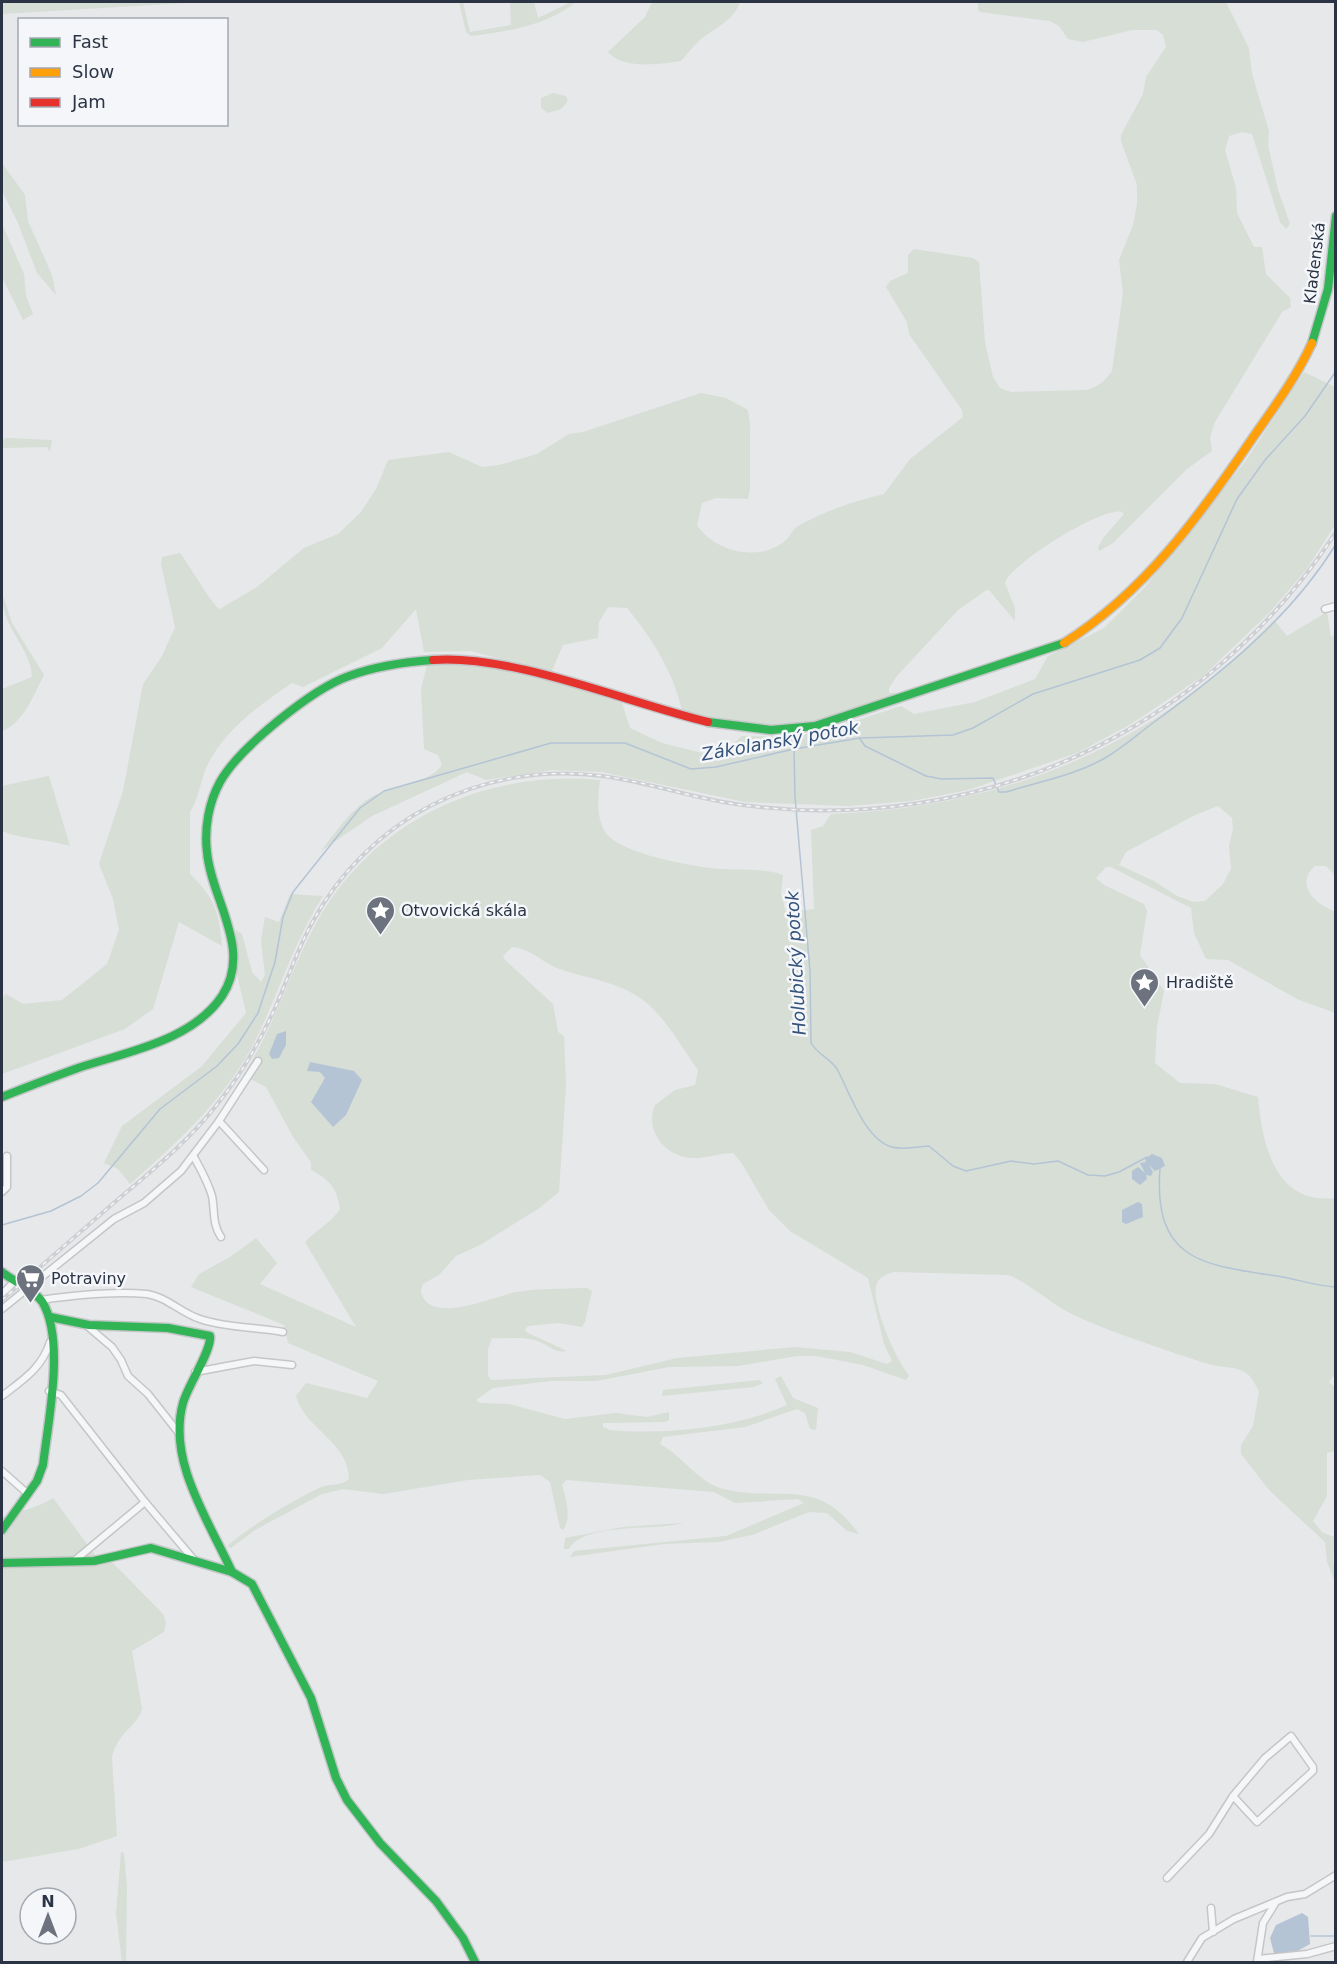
<svg xmlns="http://www.w3.org/2000/svg" width="1337" height="1964" viewBox="0 0 1337 1964" font-family="'DejaVu Sans',sans-serif">
<rect width="100%" height="100%" fill="#e6e8ea"/>
<g fill="#d6ded6" fill-rule="evenodd">
<path d="M2,2H203L2,14Z"/>
<path d="M459,2H463L470,32L511,25L510,2H534L538,18L571,2H576C546,26 509,31 471,36L466,32Z"/>
<path d="M652,2H740C733,22 715,27 700,40C693,46 687,54 681,61C660,64 623,70 608,52L645,17Z"/>
<path d="M978,2H1226L1249,48L1252,74L1269,131L1268,145L1278,190L1290,224L1286,229L1280,222L1252,134L1242,132L1229,136L1225,150L1236,188L1237,213L1254,247H1262L1266,274L1290,298L1291,307L1282,312L1215,422L1210,437L1212,451L1187,469L1113,543L1099,551L1098,547L1104,537L1124,514L1122,512C1103,506 1010,564 1005,583L1015,608V621L989,590L985,591L958,610L897,676L889,688V693H903L803,727L757,726L682,711C674,673 652,638 627,608L608,607L599,622L598,638L563,645L551,673L471,651L424,652L416,609L382,648L303,687L292,683C259,706 227,727 208,764C200,779 200,797 190,812V874C215,898 219,912 222,946L179,922L153,1009L125,1029L2,1074V998L6,994L23,1004L62,1000L107,964L119,930L113,899L99,864L123,791L143,684L162,656L175,627L161,564L162,557L180,553C188,563 213,607 220,609L257,587L304,548L338,534L361,512L376,489L388,460L449,452L482,467L499,465L537,454L569,434L583,432L701,393L726,398L748,410L750,426V489L748,499L716,498L702,503L697,525C714,552 761,563 786,540C791,536 792,529 798,526C827,510 852,502 884,494L910,459L963,417L962,410L909,334L907,322L886,287L890,281L908,273V255L914,249L973,258L979,262L985,342L993,377L1000,388L1011,392L1087,390C1099,386 1105,381 1112,371L1123,293L1119,260L1133,225L1137,204V185L1121,141V135L1143,94L1146,77L1166,47L1163,35L1157,30H1132L1083,42L1068,39L1059,26L1050,21L980,12L978,10Z"/>
<path d="M553,93L566,96L568,101L561,109L548,113L541,108V98Z"/>
<path d="M2,163L25,195L28,221L52,275L56,295L37,273L18,223L2,191Z"/>
<path d="M2,224L24,274L26,296L33,314L23,320L2,277Z"/>
<path d="M1304,372L1335,387V525L1306,570L1268,614L1203,676L1131,724L1077,753L968,790L912,801L848,806L745,802L601,772L552,770L486,780L467,772L372,816L321,851C334,834 347,815 364,802C387,784 430,785 442,765L438,755L424,749L421,689L427,665C493,659 559,684 622,703L630,728L662,743L718,757L742,736L795,737L840,726L901,706L914,714L975,702L1035,679L1048,656L1104,628L1144,588L1247,459Z"/>
<path d="M8,438L52,440L50,452L47,447L2,448V439Z"/>
<path d="M2,593L12,623L44,675C34,694 23,724 2,731V689L32,677C31,647 1,628 2,593Z"/>
<path d="M1327,612L1331,637L1336,633L1335,875L1326,866H1315C1294,884 1316,906 1335,911V1013L1297,999L1228,960L1206,959L1194,933L1191,908L1111,867H1106L1096,878L1104,885L1144,904L1147,911L1140,955L1164,991L1157,1027L1155,1063L1180,1083L1215,1084L1258,1097C1262,1144 1275,1205 1335,1198L1336,1373L1329,1382L1335,1387V1451L1327,1453V1496L1313,1521L1323,1533L1335,1537L1333,1558L1335,1582L1327,1562L1325,1542L1269,1490L1241,1454V1445L1253,1426L1259,1392C1247,1364 1237,1370 1212,1365C1200,1362 1188,1357 1177,1354C1141,1341 1104,1330 1070,1313C1048,1302 1030,1283 1008,1275L894,1272C887,1274 878,1277 876,1286C872,1306 896,1360 909,1375L906,1380L863,1365L816,1356H797L738,1366L669,1367L596,1381H550L493,1388L476,1400L480,1403L509,1404L565,1419L616,1413L647,1417L669,1412V1420L664,1422L603,1423V1427L610,1430C665,1435 736,1428 787,1405L775,1379L781,1376L793,1398L818,1408L816,1430L810,1429L805,1413L797,1409L745,1427L663,1437L660,1444C683,1456 698,1483 724,1489C781,1503 816,1475 859,1534L847,1531L827,1513L809,1512L752,1535L719,1542L664,1544L570,1557L574,1551L726,1536L804,1503L798,1499L735,1503L714,1492L566,1480L562,1485C566,1499 572,1518 563,1530L560,1528L550,1482L540,1475L468,1480L383,1494L343,1489L322,1494L255,1530L231,1548L227,1546C254,1524 288,1503 319,1488C330,1483 340,1487 349,1479C349,1442 304,1428 296,1396L306,1383L367,1398L378,1381L288,1343L284,1325L191,1287L199,1274L230,1257L256,1238L277,1263L260,1284L356,1327L305,1242C316,1230 331,1223 340,1209C337,1188 330,1180 311,1170V1162L293,1137L266,1087L243,1075C274,1028 288,976 314,927C370,822 483,769 600,780C598,797 596,814 604,830C614,852 686,865 710,868C735,871 759,867 783,875L781,894L786,913L814,909L811,830L823,826L831,814C970,809 1096,769 1207,682C1231,664 1252,641 1274,620L1287,636ZM1218,806L1232,818L1233,829L1229,846L1231,869L1223,884L1205,901L1194,902L1177,896L1154,881L1119,865L1126,852L1195,815ZM512,947C529,948 541,961 557,968C581,977 609,980 632,993C661,1008 679,1044 698,1070L695,1085L675,1090L655,1105C644,1130 665,1156 691,1158C705,1159 719,1153 733,1153L741,1162L769,1210L790,1231L868,1278L884,1344L892,1361L887,1364L850,1352L795,1347L677,1358L606,1375L491,1380L488,1376V1349L492,1338C507,1339 526,1336 540,1342C551,1347 554,1353 567,1351L526,1332L525,1329L528,1326L558,1323L582,1327L585,1322L592,1291L587,1288C564,1289 539,1288 516,1292C496,1296 435,1323 423,1297C420,1292 421,1289 423,1284L439,1275L456,1256L480,1245L538,1209L559,1192L566,1086L564,1036L558,1032L553,1004L505,960L503,956Z"/>
<path d="M48,776H49L70,846C47,839 24,840 2,831V786Z"/>
<path d="M290,894L323,896C293,943 278,996 253,1045C223,1101 177,1143 130,1184L118,1169L104,1163L122,1126L201,1067L246,1013L236,970V930L242,934L252,972L261,982L265,975L261,941L265,917L279,922Z"/>
<path d="M759,1380L763,1383L754,1387L662,1396L663,1390Z"/>
<path d="M53,1498L101,1563H113L163,1614L166,1623L164,1632L132,1651L142,1709C139,1724 117,1733 112,1757L117,1836L78,1849L2,1862V1515L5,1517C21,1510 38,1508 53,1498Z"/>
<path d="M683,1523C657,1531 583,1522 569,1549H564L565,1538L623,1527Z"/>
<path d="M121,1852L124,1853L127,1887L126,1962H122L116,1914Z"/>
</g>
<g fill="#b4c4d5">
<path d="M286,1031V1045L279,1058L272,1059L269,1054L277,1034Z"/>
<path d="M310,1062L354,1071L362,1080L346,1115L333,1127L311,1102L325,1078L320,1072L307,1071Z"/>
<path d="M1152,1154L1162,1158L1165,1166L1155,1171L1149,1165L1153,1172L1151,1176L1146,1175L1147,1179L1140,1185L1132,1179V1171L1138,1167L1145,1173L1140,1163L1146,1162L1145,1159Z"/>
<path d="M1138,1202L1142,1204L1143,1217L1126,1224L1122,1222V1210Z"/>
<path d="M1302,1913L1308,1917L1310,1944L1294,1953H1274L1270,1938L1276,1925Z"/>
</g>
<g fill="none" stroke-linecap="round" stroke-linejoin="round">
<g stroke="#b4c4d5" stroke-width="1.5">
<path d="M860,739L865,746L926,776L942,779L993,778L999,792H1006C1038,782 1076,775 1105,758C1124,747 1140,732 1157,720C1224,671 1292,616 1336,544"/>
<path d="M794,749L795,797L810,971L811,1043C817,1054 831,1059 837,1069C849,1091 865,1140 892,1147C902,1150 918,1147 929,1146L953,1166L966,1171L1011,1161L1034,1164L1058,1161L1088,1175L1105,1176L1119,1172L1147,1157"/>
<path d="M1160,1168C1153,1260 1201,1265 1277,1276C1297,1279 1315,1286 1336,1287"/>
<path d="M2,1225L51,1211L81,1196L98,1183L160,1109L217,1066L238,1044L258,1013L275,962L283,917L293,892L360,808L384,791L551,743H625L691,769L716,767L794,749L860,738L953,735L973,728L1033,694L1140,660L1160,648L1182,618L1237,499L1265,460L1305,416L1336,371"/>
<path d="M1311,1936H1336"/>
</g>
<defs>
<g id="street">
<path d="M1325,609L1336,606"/>
<path d="M219,1121L264,1170"/>
<path d="M194,1157C201,1170 208,1182 212,1196C215,1211 212,1224 221,1237"/>
<path d="M2,1192L7,1187V1156"/>
<path d="M2,1294L13,1283"/>
<path d="M41,1300C75,1295 112,1291 147,1294C167,1297 181,1313 200,1319C226,1328 256,1327 283,1332"/>
<path d="M2,1309L114,1219L144,1203L181,1171L219,1121L258,1061"/>
<path d="M86,1325L112,1347L121,1360L128,1376L148,1394L178,1432"/>
<path d="M195,1372L254,1361L292,1365"/>
<path d="M49,1391L61,1395L145,1502L195,1561"/>
<path d="M2,1396C23,1380 42,1368 50,1342"/>
<path d="M2,1471L28,1494"/>
<path d="M74,1561L145,1502"/>
<path d="M1167,1878L1209,1834L1233,1796L1265,1758L1291,1736L1313,1767V1771L1257,1822L1233,1796"/>
<path d="M1211,1908L1213,1932"/>
<path d="M1258,1959L1307,1954L1336,1946"/>
<path d="M1187,1962L1202,1938L1234,1919L1287,1897L1305,1894L1336,1875"/>
<path d="M1257,1962L1263,1923L1276,1902"/>
</g>
<g id="fast">
<path d="M1312,343L1328,289L1336,216"/>
<path d="M708,722L771,730L815,726L1064,643"/>
<path d="M2,1097C27,1087 53,1077 78,1068C126,1052 192,1041 222,996C253,949 211,899 207,852C204,828 209,802 220,782C239,748 312,689 349,676C376,666 404,662 433,660"/>
<path d="M2,1272C14,1282 35,1290 43,1303C65,1342 48,1422 43,1465L37,1481L2,1530"/>
<path d="M50,1317L89,1325L168,1328L210,1336C212,1350 188,1385 183,1403C167,1461 209,1521 232,1572"/>
<path d="M2,1563L94,1561L151,1548L232,1572L252,1584L311,1698L336,1778L347,1800L380,1843L436,1901L463,1938L475,1962"/>
</g>
<path id="slow" d="M1064,643C1145,592 1201,514 1254,436C1275,406 1297,376 1312,343"/>
<path id="jam" d="M433,660C513,654 628,703 708,722"/>
</defs>
<use href="#street" stroke="#c4c6c8" stroke-width="9"/>
<use href="#fast" stroke="#c4c6c8" stroke-width="11"/>
<use href="#slow" stroke="#c4c6c8" stroke-width="11"/>
<use href="#jam" stroke="#c4c6c8" stroke-width="11"/>
<use href="#street" stroke="#f5f6f7" stroke-width="6"/>
<use href="#fast" stroke="#30b455" stroke-width="8"/>
<use href="#slow" stroke="#ff9f0a" stroke-width="8"/>
<use href="#jam" stroke="#e5322d" stroke-width="8"/>
<defs>
<path id="rail" d="M2,1300C40,1267 78,1234 116,1201C153,1170 190,1140 219,1102C242,1073 260,1041 275,1008C288,979 297,950 312,923C338,874 381,831 430,806C482,779 543,768 602,776C649,782 694,799 742,805C978,836 1206,732 1336,532"/>
</defs>
<use href="#rail" stroke="#cecfd2" stroke-width="4"/>
<use href="#rail" stroke="#f4f6f9" stroke-width="1.5" stroke-dasharray="4.5" stroke-linecap="butt"/>
</g>
<defs>
<symbol id="sight-pin" viewBox="-11 -11 22 30"><path d="M0 17L-7.5 6A9.5 9.5 0 1 1 7.5 6Z" fill="#6c737f" stroke="#f4f6f9"/><path d="M0-6L1.8-2.2L6-1.7L2.9 1.2L3.7 5.4L0 3.3L-3.7 5.4L-2.9 1.2L-6-1.7L-1.8-2.2Z" fill="#fff"/></symbol>
<symbol id="supermarket-pin" viewBox="-11 -11 22 30"><path d="M0 17L-7.5 6A9.5 9.5 0 1 1 7.5 6Z" fill="#6c737f" stroke="#f4f6f9"/><path d="M-6-5.5h2.5l.6 2H6L4.5 2H-2.5L-4.4-4H-6ZM-1.5 3.2a1.3 1.3 0 1 0 .1 0ZM3 3.2a1.3 1.3 0 1 0 .1 0Z" fill="#fff"/></symbol>
</defs>
<g fill-rule="evenodd">
<use href="#sight-pin" x="364" y="894" width="33" height="45"/>
<use href="#sight-pin" x="1128" y="966" width="33" height="45"/>
<use href="#supermarket-pin" x="14" y="1262" width="33" height="45"/>
</g>
<g text-anchor="middle" stroke-width="5" stroke-linejoin="round" paint-order="stroke">
<g font-size="16" fill="#2b3445" stroke="#f4f6f9">
<text transform="translate(1314 263) rotate(-83)" y="6">Kladenská</text>
</g>
<g font-size="16" fill="#2b3445" stroke="#f4f6f9" text-anchor="start">
<text x="401" y="916">Otvovická skála</text>
<text x="1166" y="988">Hradiště</text>
<text x="51" y="1284">Potraviny</text>
</g>
<g font-size="18" font-style="italic" fill="#34527a" stroke="#f4f6f9">
<text transform="translate(780 741) rotate(-10)" y="6">Zákolanský potok</text>
<text transform="translate(796 963) rotate(-93)" y="6">Holubický potok</text>
</g>
</g>
<rect width="1337" height="1964" fill="none" stroke="#2b3445" stroke-width="6"/>
<rect x="18" y="18" width="210" height="108" fill="#f4f6f9" stroke="#a4a8b1" stroke-width="1.5"/>
<rect x="30" y="38" width="30" height="9" fill="#30b455" stroke="#a4a8b1" stroke-width="1.5"/>
<text x="72" y="48" font-size="18" fill="#2b3445">Fast</text>
<rect x="30" y="68" width="30" height="9" fill="#ff9f0a" stroke="#a4a8b1" stroke-width="1.5"/>
<text x="72" y="78" font-size="18" fill="#2b3445">Slow</text>
<rect x="30" y="98" width="30" height="9" fill="#e5322d" stroke="#a4a8b1" stroke-width="1.5"/>
<text x="72" y="108" font-size="18" fill="#2b3445">Jam</text>
<g transform="translate(48 1916)"><circle r="28" fill="#f4f6f9" stroke="#a4a8b1" stroke-width="1.5"/>
<path d="M0-4.5L10 22L0 15L-10 22Z" fill="#6c737f"/>
<text y="-9" font-size="16" font-weight="bold" text-anchor="middle" fill="#2b3445">N</text>
</g>
</svg>
